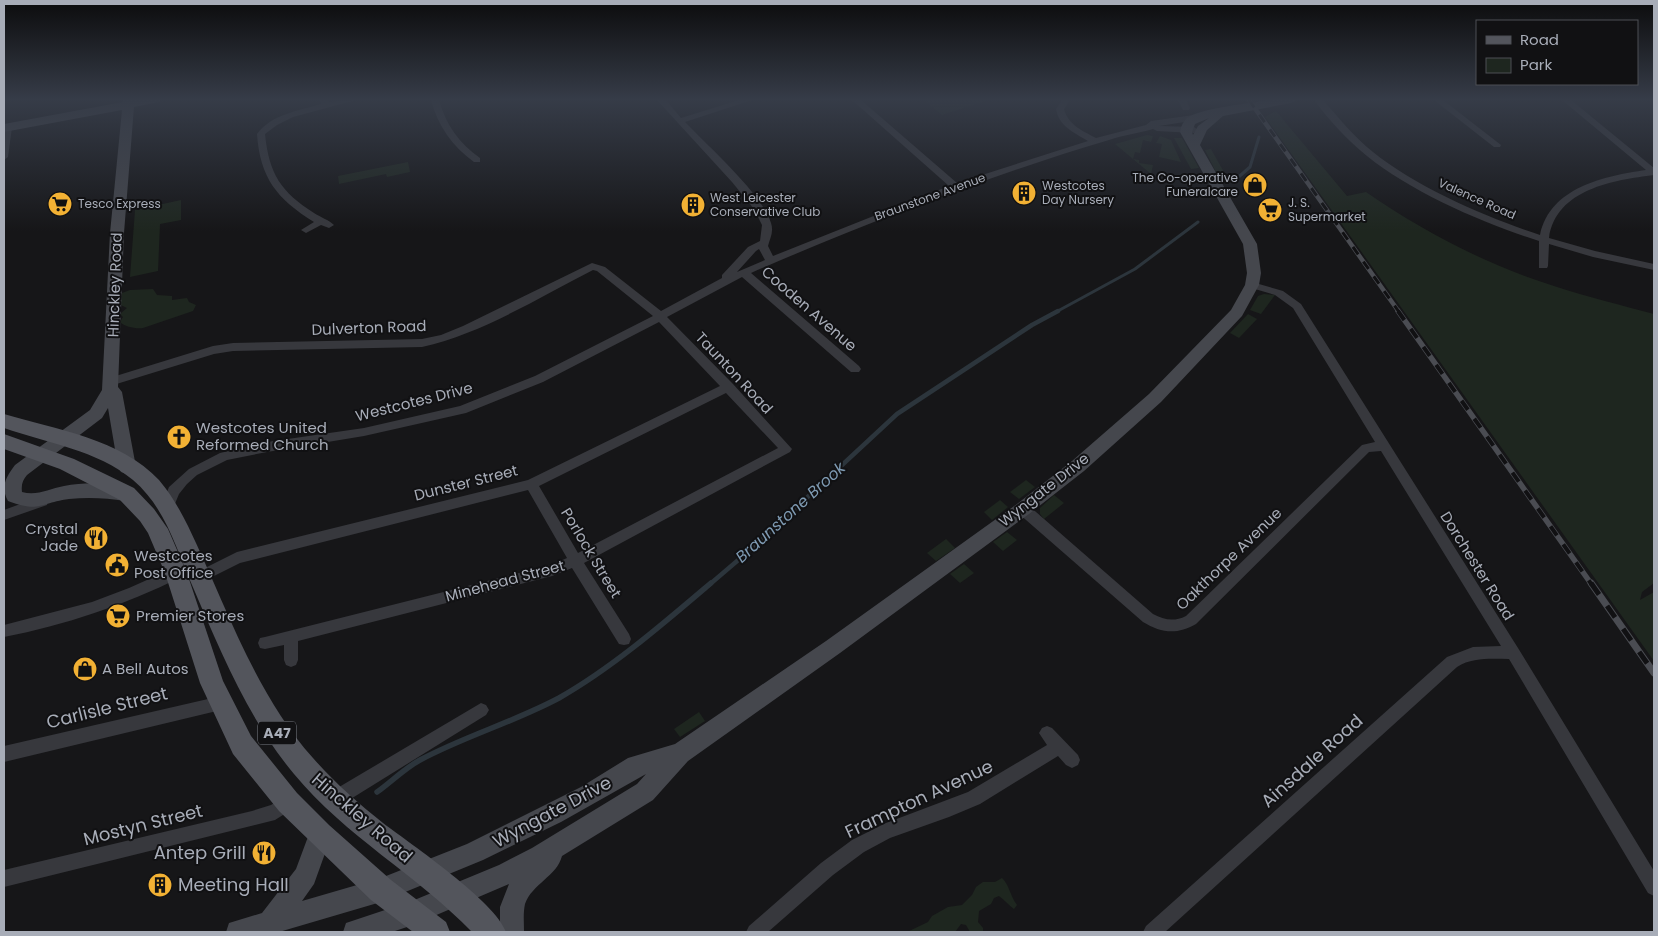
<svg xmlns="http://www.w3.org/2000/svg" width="1658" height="936" viewBox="0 0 1658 936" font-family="Poppins,sans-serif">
<rect width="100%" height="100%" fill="#161618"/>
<g fill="#1e261f">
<path d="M924,100H989L942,115Z"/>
<path d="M1276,111L1347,196L1366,192C1424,232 1487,265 1554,286C1587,297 1621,305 1654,314V583L1642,592L1640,600L1654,592V661L1265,117Z"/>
<path d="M1147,135L1153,136L1151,142L1143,140L1140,153L1135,152L1133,159L1139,160V163L1153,165L1151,174L1115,144Z"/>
<path d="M1160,136L1171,140L1181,162L1159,157L1162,144L1156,143Z"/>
<path d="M1174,138H1182L1199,168L1191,169Z"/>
<path d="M1211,149L1229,181L1220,180L1205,150Z"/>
<path d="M408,162L410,172L387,177L386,174L339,184L338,176Z"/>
<path d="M181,200V220L160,224L158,271L130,277L135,210Z"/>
<path d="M153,289L157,295L172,296V300L187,298L189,302L196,305L193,311L143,328C136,329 125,327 120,322L123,317L120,314L127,308L119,304L122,293L130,290Z"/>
<path d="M1264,294L1275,295L1261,314L1250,310L1258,296Z"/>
<path d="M1248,314L1257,319L1239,338L1230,333Z"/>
<path d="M1026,480L1035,487L1019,499L1010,492Z"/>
<path d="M1054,495L1064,503L1044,519L1040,514V508Z"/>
<path d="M1000,500L1008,507L992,520L984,512Z"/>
<path d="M1007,532L1017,540L1003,551L993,542Z"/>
<path d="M946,539L955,548L936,561L927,553Z"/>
<path d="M964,564L974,573L960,583L950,574Z"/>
<path d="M699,712L705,721L680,737L674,729Z"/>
<path d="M1002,878C1010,886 1010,896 1017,905L1014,909C1008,905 1005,900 999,896L994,898L991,904L979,911L978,922L983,928V932H970L966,925L961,924L955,932H907L928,922L932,916L948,907L962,905L972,895L976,887L983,882H995Z"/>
</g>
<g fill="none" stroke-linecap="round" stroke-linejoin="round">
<g stroke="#2c353c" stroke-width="3">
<path d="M1234,181L1250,167L1259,137"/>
<path d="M1056,312L1135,269L1198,222"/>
</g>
<path stroke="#2c353c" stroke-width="4.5" d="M709,585L757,544L897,414L1032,325L1058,311"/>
<path stroke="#2c353c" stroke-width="5.5" d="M377,792C391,782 405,768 420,760C465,736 514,722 559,698C612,668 664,623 711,583"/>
<g fill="#37383d" fill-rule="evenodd">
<path d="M320,100H328L329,102L356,100L293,117L277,125L265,134C269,174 281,192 314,213C320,217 329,220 334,225L329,228L321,225L306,233L301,230L314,222C277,199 260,178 257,134C272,114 298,111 321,104Z"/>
<path d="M431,100H439C446,125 459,143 480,158V162H474C452,146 438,126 431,100Z"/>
<path d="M657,100H666L681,118L739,100H752L685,122C707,145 763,195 771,223C774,232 770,238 768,246L773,256L949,186L852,100H861L957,183L1088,141C1073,132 1059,126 1056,109L1062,100H1070L1064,109C1068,125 1083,131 1096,138L1146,125L1151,121L1194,115L1198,118L1197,120L1159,126L1194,127L1198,130L1194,133L1157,131L1153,129C1139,133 1123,135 1109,140C988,176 868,222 751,273L859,366L861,369L859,372H851L742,277L667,317L733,384L792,449L790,452L584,563L629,634L631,639L629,644L624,645L619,644L572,568L552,576L298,641V660L296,665L291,667L286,665L284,660V645L265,649L260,648L258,643L260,638L265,637L551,565L567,558L528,490L240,563L200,583L195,581L193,577L195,573L237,552L528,480L720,386L659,322L543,382L466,413L364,436L267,452L227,460L197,475L187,484L179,494L172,511L167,512L162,511L161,507L169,487L189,469L220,453L267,442L364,428L460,406L535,376L653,316L597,271L593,270C538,298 483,333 422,347L233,351L214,354L110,386L104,382L106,379L213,346L233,343L422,339L441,335L463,326L592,263L605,267L661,311L722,278V275L748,247L760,241L762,225L754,209L732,182ZM759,249L765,260L737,272L756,251ZM726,393L778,448L578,553L539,486Z"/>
<path d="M1178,100H1186L1190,108L1189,110H1183Z"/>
<path d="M1314,100H1323C1339,118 1354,137 1373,152C1416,187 1488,218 1540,235C1550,187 1605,176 1646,170L1562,100H1571L1654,168V175C1614,180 1556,189 1549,238L1595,251L1654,264V270L1593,257L1549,244L1548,266L1547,268H1539V241C1485,224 1411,192 1367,156C1347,140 1329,120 1314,100Z"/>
<path d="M1434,100H1443L1501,145L1500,147H1494Z"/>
<path d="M8,124L12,127L8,157L4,160V127Z"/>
<path d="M1252,282L1283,291L1301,304L1518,648L1654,871V896L1648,893L1509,659C1491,659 1473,657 1457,667L1165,932H1143L1146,926L1447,657L1473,647L1501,646L1381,451L1369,452L1196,624C1177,635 1161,633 1143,622L1018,513L1017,509L1018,505L1023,504L1028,505L1153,614C1164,620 1174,622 1186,616L1362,445L1375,442L1293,308L1275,295L1248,287L1247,285L1248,283Z"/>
<path d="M42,496L47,497L48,501L47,505L4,520V510Z"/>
<path d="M176,567L181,569L183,573L181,577C125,605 65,625 4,637V625L92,602L129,588Z"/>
<path d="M221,696L226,698L229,703L226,708L221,710L4,762V746Z"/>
<path d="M481,703L486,705L489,710L486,715L341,805L335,807L329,805L327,799L329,793Z"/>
<path d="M1047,726L1052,728L1078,755L1080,760L1078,765L1072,768L1066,765L1058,756L980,804L949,817L890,838L864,852L833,875L768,932H746L749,926L821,863L852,840L886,823L968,792L1047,745L1039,733L1042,728Z"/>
<path d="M288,794L294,796L296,802L294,808L275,820L4,887V870L252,811L271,805Z"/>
</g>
<g fill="#45474d" fill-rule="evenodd">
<path d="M123,100H161L159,102L134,107L124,233L118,387L122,392L136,467L133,472L127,474L121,472L118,467L108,408L102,418L27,475C23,480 21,484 22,492C37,496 49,489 64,486C85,482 111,482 131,489L134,494L131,499L125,501C107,498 88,497 69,499C39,503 41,513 8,501C0,487 6,477 15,465L90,410L102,390L110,233L122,110L4,132V124L123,102Z"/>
<path d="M1270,100H1297L1291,103L1223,116L1207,130L1200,145L1257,244L1261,273L1259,285L1242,316L1161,402L1084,471L1029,514L840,653L688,761L653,800L562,856C557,876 532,884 525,904C523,913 524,923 524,932H500V907L509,884L413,925L392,932H343L346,923L412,901L499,865L532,848L637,784L646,774L561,822L483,860L381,902L279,932H226L229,923L262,913L296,869L312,826L320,822L328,826L332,834L314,884L302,901L381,878L467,844L581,787L628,758L675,744L826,641L1017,504L1072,461L1149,394L1231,310L1245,285L1247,273L1243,244L1180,132C1181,126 1183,122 1187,118C1200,108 1252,103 1270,100ZM1209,118L1198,126L1193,135L1192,132L1195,124Z"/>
</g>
<g fill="#53555c" fill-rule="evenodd">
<path d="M4,414C55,429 121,439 159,480C171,494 180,510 188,526C226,605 254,692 313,758C334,782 358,803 383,823C412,845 495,901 506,932H472C417,875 345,836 294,774C248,719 220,650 192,585C176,548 165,507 133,480C97,450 47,443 4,428Z"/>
<path d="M4,434L74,459L134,488L154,509L168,529L187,573L223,681L251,736L297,793L329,825L391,880L446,922L450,932H413L371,900L279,811L233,754L200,683L165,573L148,533L140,521L120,500L60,469L4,449Z"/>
</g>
<defs>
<path id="rail-far2" d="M1249,100L1399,312"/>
<path id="rail-far1" d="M1398,311L1592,585"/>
<path id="rail" d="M1591,583L1654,673"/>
</defs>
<use href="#rail-far2" stroke="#4a4c52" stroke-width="4.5"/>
<use href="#rail-far1" stroke="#4a4c52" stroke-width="5.5"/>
<use href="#rail" stroke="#4a4c52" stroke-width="7"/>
<use href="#rail-far2" stroke="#111113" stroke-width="3" stroke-dasharray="9" stroke-linecap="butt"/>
<use href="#rail-far1" stroke="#111113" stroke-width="4" stroke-dasharray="11" stroke-linecap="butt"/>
<use href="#rail" stroke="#111113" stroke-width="5" stroke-dasharray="14" stroke-linecap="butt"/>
</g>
<linearGradient id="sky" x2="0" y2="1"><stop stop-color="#0c0c0d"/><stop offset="0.43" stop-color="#363c48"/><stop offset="1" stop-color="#363c48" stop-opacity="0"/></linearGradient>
<rect width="1658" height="231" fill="url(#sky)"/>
<defs>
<symbol id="shop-disc" viewBox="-11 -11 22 22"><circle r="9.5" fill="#f2b134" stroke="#111113"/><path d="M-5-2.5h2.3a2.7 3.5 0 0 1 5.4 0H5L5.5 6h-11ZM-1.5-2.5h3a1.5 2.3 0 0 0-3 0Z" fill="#111"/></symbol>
<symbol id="building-disc" viewBox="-11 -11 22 22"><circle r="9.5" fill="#f2b134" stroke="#111113"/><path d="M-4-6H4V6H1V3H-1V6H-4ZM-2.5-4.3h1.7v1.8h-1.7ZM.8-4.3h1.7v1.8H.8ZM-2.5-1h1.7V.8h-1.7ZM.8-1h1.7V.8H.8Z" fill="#111"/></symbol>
<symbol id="supermarket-disc" viewBox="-11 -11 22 22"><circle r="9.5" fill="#f2b134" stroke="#111113"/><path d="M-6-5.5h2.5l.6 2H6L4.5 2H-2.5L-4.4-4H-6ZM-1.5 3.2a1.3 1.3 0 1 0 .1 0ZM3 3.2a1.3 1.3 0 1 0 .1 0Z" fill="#111"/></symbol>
<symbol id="church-disc" viewBox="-11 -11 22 22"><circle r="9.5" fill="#f2b134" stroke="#111113"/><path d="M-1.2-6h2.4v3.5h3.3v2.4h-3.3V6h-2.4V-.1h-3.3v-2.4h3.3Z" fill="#111"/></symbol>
<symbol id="restaurant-disc" viewBox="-11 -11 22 22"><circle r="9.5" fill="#f2b134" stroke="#111113"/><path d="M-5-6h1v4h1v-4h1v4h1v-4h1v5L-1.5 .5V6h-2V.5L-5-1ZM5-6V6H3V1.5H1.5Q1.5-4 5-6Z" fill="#111"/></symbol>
<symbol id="civic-disc" viewBox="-11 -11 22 22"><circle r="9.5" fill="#f2b134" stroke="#111113"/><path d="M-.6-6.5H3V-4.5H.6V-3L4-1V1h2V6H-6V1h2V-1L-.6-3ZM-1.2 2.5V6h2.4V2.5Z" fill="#111"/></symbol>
</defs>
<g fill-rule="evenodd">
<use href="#shop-disc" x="1241" y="171" width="28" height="28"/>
<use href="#building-disc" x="1010" y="179" width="28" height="28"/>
<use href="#supermarket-disc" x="46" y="190" width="28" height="28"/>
<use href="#building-disc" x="679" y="191" width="28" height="28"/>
<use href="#supermarket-disc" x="1256" y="196" width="28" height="28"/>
<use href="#church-disc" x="165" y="423" width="28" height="28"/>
<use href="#restaurant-disc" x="82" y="524" width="28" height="28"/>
<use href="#civic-disc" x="103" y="551" width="28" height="28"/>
<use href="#supermarket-disc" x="104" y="602" width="28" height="28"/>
<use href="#shop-disc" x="71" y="655" width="28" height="28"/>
<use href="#restaurant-disc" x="250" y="839" width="28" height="28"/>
<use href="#building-disc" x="146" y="871" width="28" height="28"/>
</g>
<g text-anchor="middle" stroke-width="4" stroke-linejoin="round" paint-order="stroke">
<g font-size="12" fill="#a8adb8" stroke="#111113" text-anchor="start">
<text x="1238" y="182" text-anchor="end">The Co-operative<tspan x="1238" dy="14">Funeralcare</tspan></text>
<text x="1042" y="190">Westcotes<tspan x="1042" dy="14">Day Nursery</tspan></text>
<text x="710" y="202">West Leicester<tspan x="710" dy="14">Conservative Club</tspan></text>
<text x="1288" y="207">J. S.<tspan x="1288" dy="14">Supermarket</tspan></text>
<text x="78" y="208">Tesco Express</text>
</g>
<g font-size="12" fill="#a8adb8" stroke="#111113">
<text transform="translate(930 197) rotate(-20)" y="4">Braunstone Avenue</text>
<text transform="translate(1477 199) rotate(24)" y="4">Valence Road</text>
</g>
<rect fill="#111113" stroke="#7b7e86" stroke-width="1" x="258" y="721.5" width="38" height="23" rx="4"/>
<g font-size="14" font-weight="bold" fill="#a8adb8">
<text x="277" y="738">A47</text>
</g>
<g font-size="15" fill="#a8adb8" stroke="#111113">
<text transform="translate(115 285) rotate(-88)" y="5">Hinckley Road</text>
<text transform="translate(809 309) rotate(41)" y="5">Cooden Avenue</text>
<text transform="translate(369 328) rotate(-2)" y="5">Dulverton Road</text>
<text transform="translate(734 373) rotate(47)" y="5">Taunton Road</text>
<text transform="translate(414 402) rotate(-14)" y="5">Westcotes Drive</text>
<text transform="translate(466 483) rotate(-14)" y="5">Dunster Street</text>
<text transform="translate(1044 490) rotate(-38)" y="5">Wyngate Drive</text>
<text transform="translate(591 553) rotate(59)" y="5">Porlock Street</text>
<text transform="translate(1229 559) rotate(-44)" y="5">Oakthorpe Avenue</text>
<text transform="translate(1477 566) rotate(58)" y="5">Dorchester Road</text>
<text transform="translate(505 581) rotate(-15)" y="5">Minehead Street</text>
</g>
<g font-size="15" fill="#a8adb8" stroke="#111113" text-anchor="start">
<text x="196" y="433">Westcotes United<tspan x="196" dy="17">Reformed Church</tspan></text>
<text x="78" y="534" text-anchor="end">Crystal<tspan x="78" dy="17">Jade</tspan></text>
<text x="134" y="561">Westcotes<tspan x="134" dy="17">Post Office</tspan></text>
<text x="136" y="621">Premier Stores</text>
<text x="102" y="674">A Bell Autos</text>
</g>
<g font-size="16" font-style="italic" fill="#7f9bb3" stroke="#111113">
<text transform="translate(790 512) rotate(-42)" y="6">Braunstone Brook</text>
</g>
<g font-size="18" fill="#a8adb8" stroke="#111113">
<text transform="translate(107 708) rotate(-14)" y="6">Carlisle Street</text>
<text transform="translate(1312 761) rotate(-42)" y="6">Ainsdale Road</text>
<text transform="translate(919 799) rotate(-25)" y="6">Frampton Avenue</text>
<text transform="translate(552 812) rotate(-28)" y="6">Wyngate Drive</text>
<text transform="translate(362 818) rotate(41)" y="6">Hinckley Road</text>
<text transform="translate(143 825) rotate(-14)" y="6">Mostyn Street</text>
</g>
<g font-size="18" fill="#a8adb8" stroke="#111113" text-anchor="end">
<text x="246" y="859">Antep Grill</text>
<text x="178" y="891" text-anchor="start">Meeting Hall</text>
</g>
</g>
<rect width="1658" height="936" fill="none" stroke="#a8adb8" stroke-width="10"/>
<rect x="1476" y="20" width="162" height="65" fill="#111113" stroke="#4d4f55"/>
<rect x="1486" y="36" width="25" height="8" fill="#53555c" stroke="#4d4f55"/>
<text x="1520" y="45" font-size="15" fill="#a8adb8">Road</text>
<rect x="1486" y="58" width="25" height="15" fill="#1e261f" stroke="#4d4f55"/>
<text x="1520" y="70" font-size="15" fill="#a8adb8">Park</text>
</svg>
